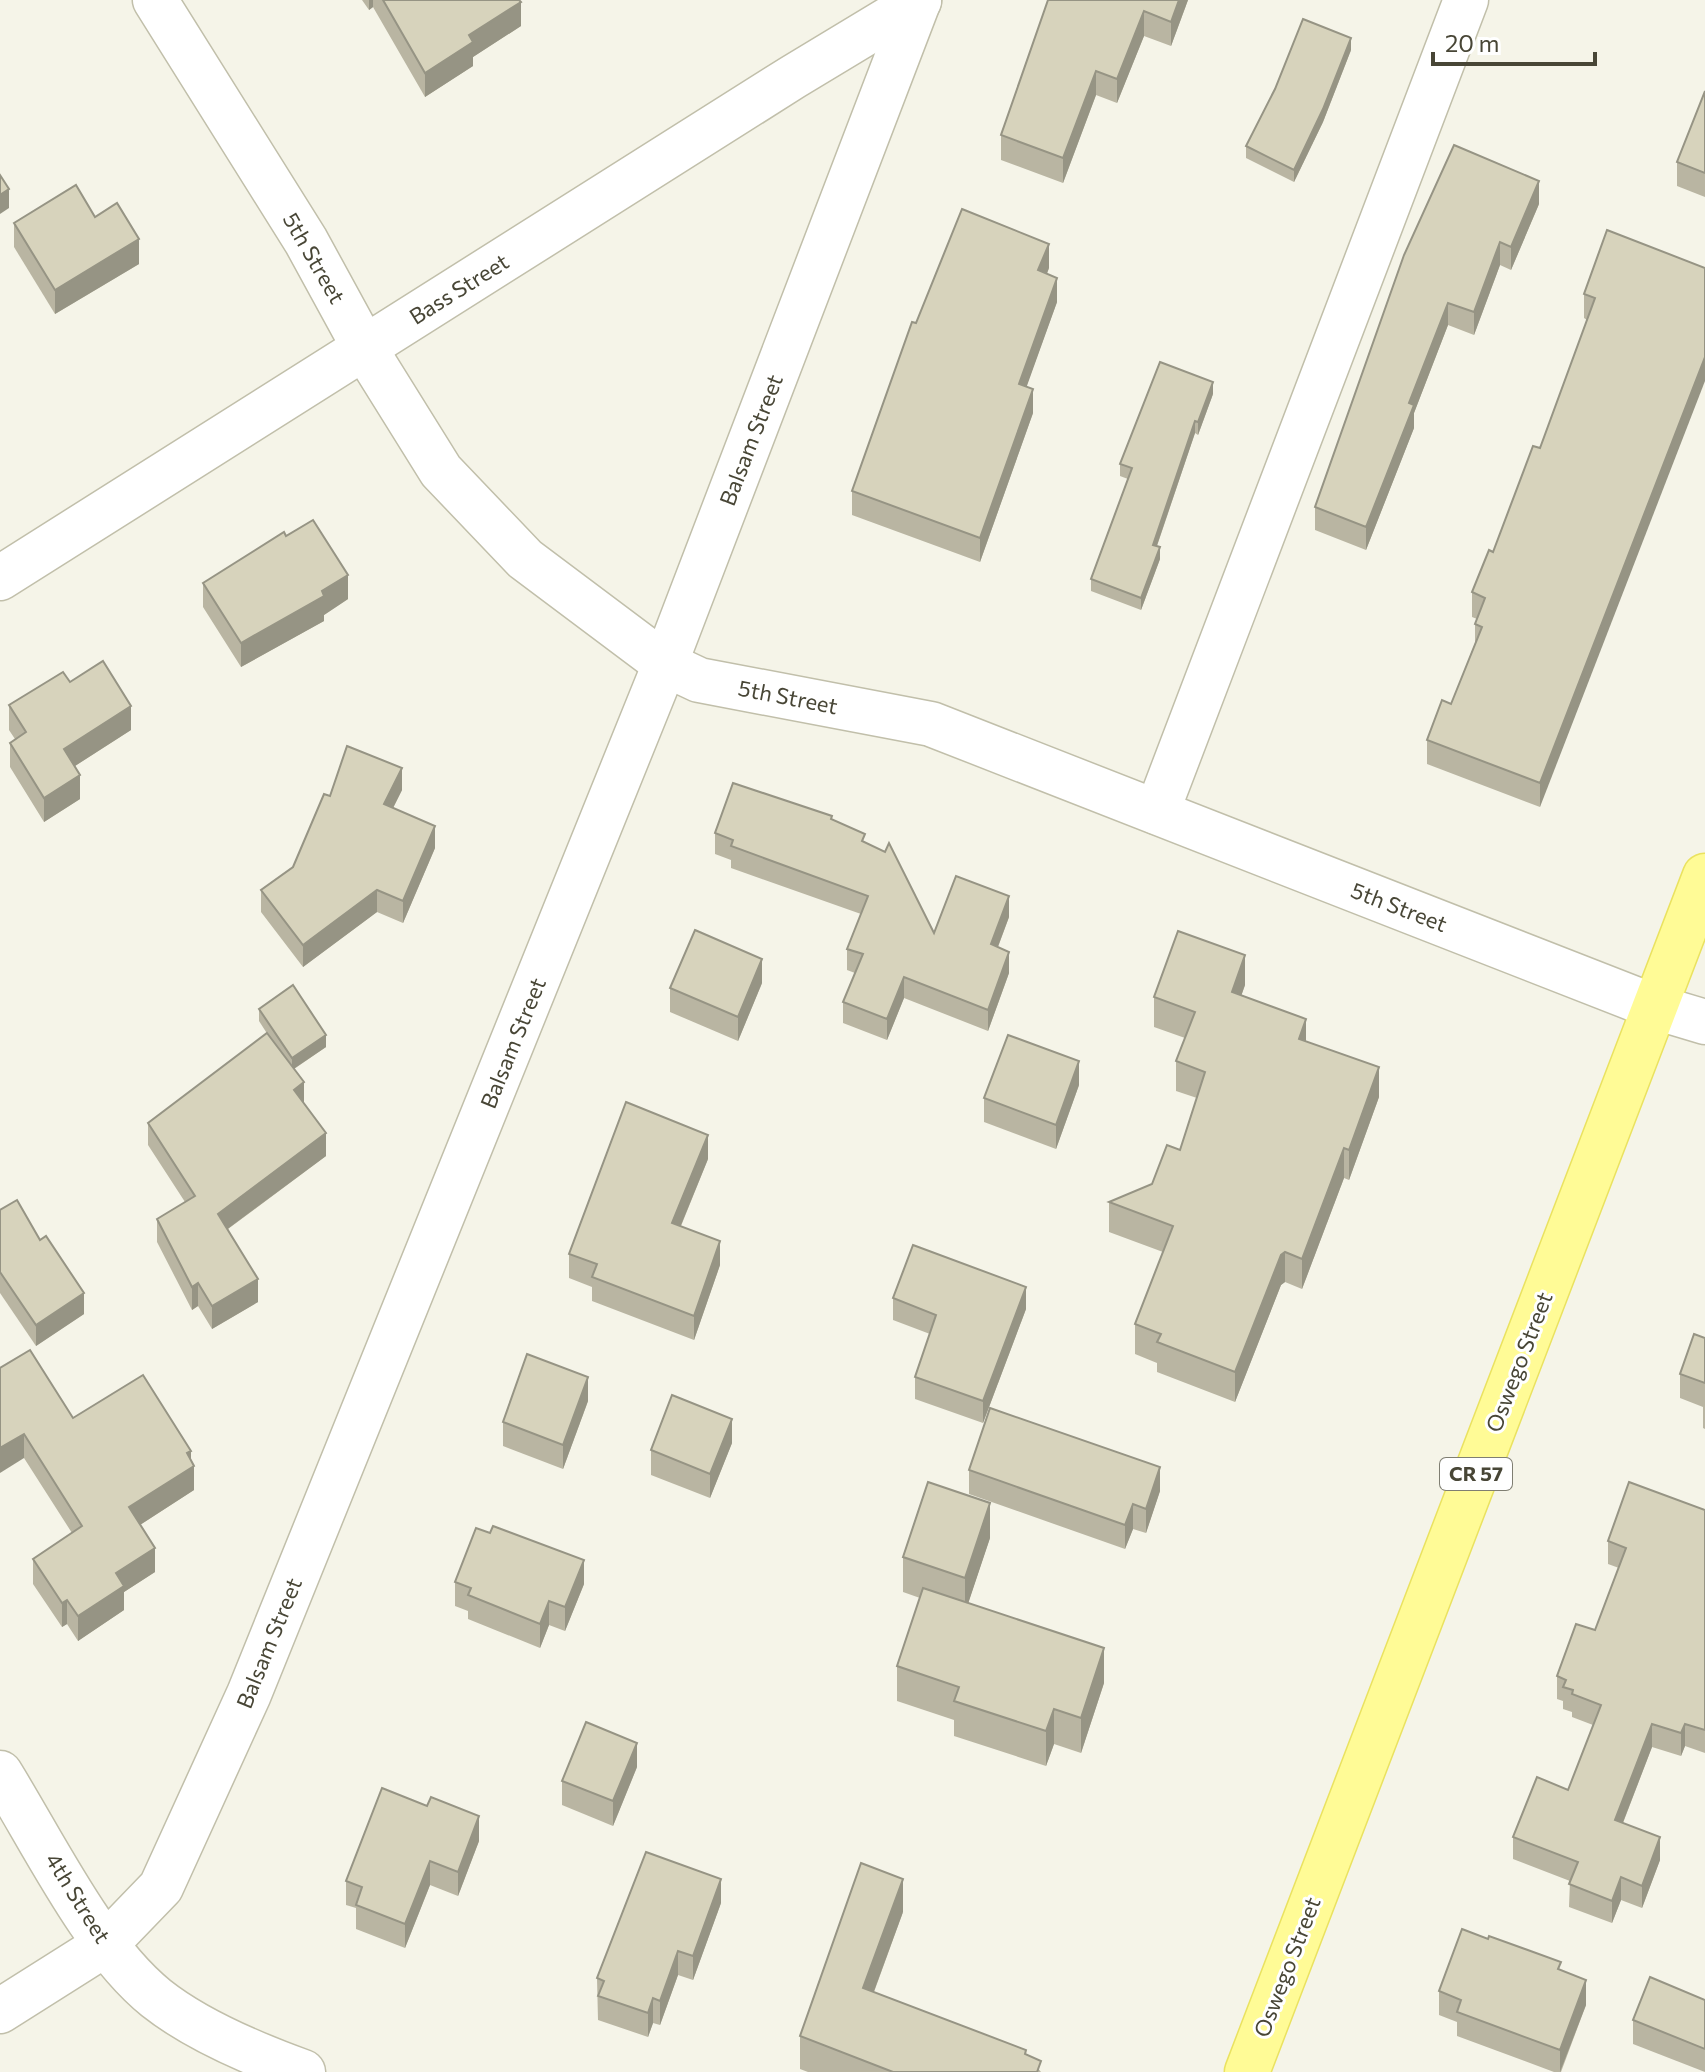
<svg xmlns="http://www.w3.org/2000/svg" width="1705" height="2072" viewBox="0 0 1705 2072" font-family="Commissioner,sans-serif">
<rect width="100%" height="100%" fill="#f5f4e8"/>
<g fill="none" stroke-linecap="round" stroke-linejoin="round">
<defs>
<g id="minor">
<path d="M155,0L306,241L365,349L441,471L525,559L665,664L699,680L931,724L1655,1007L1705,1022"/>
<path d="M0,578L793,77L919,1"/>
<path d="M1157,812L1466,0"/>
<path d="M0,1773C43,1842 93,1947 156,1998C195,2029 256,2055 303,2072"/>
<path d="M0,2011L106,1944L161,1887L249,1694L665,664L919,0"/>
</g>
<path id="major" d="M1247,2072L1705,876"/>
</defs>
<use href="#minor" stroke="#c1bfaa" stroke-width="47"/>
<use href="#major" stroke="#eae260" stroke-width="47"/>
<use href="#minor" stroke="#fff" stroke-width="44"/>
<use href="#major" stroke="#fffb96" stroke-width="44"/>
</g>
<g fill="#b9b5a2">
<path d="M362,0H519L521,26L473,57V66L425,97L373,7L369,10Z"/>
<path d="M1048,0H1188L1171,46L1144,36L1117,103L1096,95L1063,183L1001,160V135Z"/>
<path d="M1351,50L1323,122L1294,182L1246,158V146Z"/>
<path d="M1705,91V197L1677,186V162Z"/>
<path d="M1539,204L1511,270L1500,265L1474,335L1448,325L1414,413V428L1366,550L1315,530V507L1404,255Z"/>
<path d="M95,217L139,264L55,314L14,247V223Z"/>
<path d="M1607,230L1540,807L1427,764V740L1451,704L1475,643V624L1477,619L1472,617V592L1493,552L1540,448L1587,320L1584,318V294Z"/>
<path d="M1049,268L1047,274L1057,302L1026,387L1033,413L980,562L852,515V491L916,323Z"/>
<path d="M1213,394L1198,435L1195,433L1157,546L1160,559L1141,610L1091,591V579L1128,479L1120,476V464Z"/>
<path d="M286,536L348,599L324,615V621L241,667L203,607V583Z"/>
<path d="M70,682L131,730L75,766L80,799L44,822L10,767V743L15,739L9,730V705Z"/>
<path d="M402,790L393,808L435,848L403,923L377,912L303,967L261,912V890L293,867L330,796Z"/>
<path d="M832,819L865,842L934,933L1009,917L998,947L1009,973L988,1031L904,998L887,1040L843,1023V1002L855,973L847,970V949L861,914L731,868V860L715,854V833Z"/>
<path d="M762,983L738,1041L670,1012V988Z"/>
<path d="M1245,985L1241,996L1306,1041L1379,1097L1349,1180L1344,1178L1302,1289L1285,1282L1281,1285L1235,1402L1157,1372V1363L1135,1354V1324L1163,1252L1109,1232V1202L1152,1184L1180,1150L1197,1098L1176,1091V1061L1185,1038L1154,1027V997Z"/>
<path d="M259,1009L326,1047L294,1069L304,1103L326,1156L228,1229L258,1302L212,1329L198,1306L192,1310L157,1242V1219L185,1202L148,1145V1123L268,1035L259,1021Z"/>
<path d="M1079,1085L1056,1149L984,1122V1098Z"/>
<path d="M708,1159L681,1226L720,1265L694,1340L592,1301V1287L569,1278V1254Z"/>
<path d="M0,1210L40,1240L84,1314L36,1346L0,1293Z"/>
<path d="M893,1298L1026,1309L983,1423L915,1399V1377L930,1334L893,1320Z"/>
<path d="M1705,1338V1429L1703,1428V1407L1680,1398V1374Z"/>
<path d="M0,1368L73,1418L191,1461L194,1490L140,1525L155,1572L124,1592V1610L78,1641L67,1624L62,1627L33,1584V1559L72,1533L24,1458Z"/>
<path d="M588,1401L563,1469L503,1446V1422Z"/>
<path d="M732,1443L710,1498L651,1475V1450Z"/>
<path d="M969,1470L1160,1491L1146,1533L1133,1529L1125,1549L969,1494Z"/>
<path d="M1705,1510V1753L1685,1746L1681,1756L1652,1747L1623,1823L1660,1860L1642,1908L1621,1900L1612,1923L1569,1907L1570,1881L1513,1859V1837L1568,1790L1593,1725L1572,1717V1712L1563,1709V1701L1557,1699V1676L1595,1630L1619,1568L1608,1564V1541Z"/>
<path d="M990,1538L968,1603L1104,1683L1081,1753L1054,1744L1046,1766L954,1736V1720L897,1701V1666L920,1598L903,1592V1557Z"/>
<path d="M455,1582L584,1584L565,1631L549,1625L540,1648L468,1619V1611L455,1606Z"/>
<path d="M637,1767L613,1826L562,1805V1781Z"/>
<path d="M479,1841L458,1896L430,1885L405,1948L356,1929V1908L346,1905V1881Z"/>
<path d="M721,1903L693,1980L678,1975L660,2025L653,2023L648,2037L598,2020L597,1978Z"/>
<path d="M903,1912L874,1992L1026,2054L1041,2072H808L800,2069V2036Z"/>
<path d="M1561,1970L1586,2005L1561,2072H1554L1457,2036V2022L1439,2015V1991Z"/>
<path d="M1705,2000V2072L1633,2044V2020Z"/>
</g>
<g fill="#969484">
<path d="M369,0H373V7L369,10Z"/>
<path d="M1179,0H1188L1171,46V22Z"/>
<path d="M521,2V26L473,57V66L425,97V73L469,35Z"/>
<path d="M1144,11V36L1117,103V79Z"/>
<path d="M1351,38V50L1323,122L1294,182V170Z"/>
<path d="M1096,71V95L1063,183V158Z"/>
<path d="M1539,181V204L1511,270V247Z"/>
<path d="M9,189V208L0,214V195Z"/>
<path d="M139,239V264L55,314V290Z"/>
<path d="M1500,242V265L1474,335V312Z"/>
<path d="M1049,244V268L1038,294V270Z"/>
<path d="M1057,278V302L1019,408V384Z"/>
<path d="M1448,303V325L1414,413V428L1366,550V527L1409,403Z"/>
<path d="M1705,357V381L1540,807V783Z"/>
<path d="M1213,382V394L1198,435V422Z"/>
<path d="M1033,389V413L980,562V538Z"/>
<path d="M1195,421V433L1153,557V545Z"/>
<path d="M1160,547V559L1141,610V598Z"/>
<path d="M348,575V599L324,615V621L241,667V643Z"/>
<path d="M131,706V730L64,773V749Z"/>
<path d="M402,768V790L384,826V804Z"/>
<path d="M80,775V799L44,822V798Z"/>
<path d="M435,826V848L403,923V901Z"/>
<path d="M377,890V912L303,967V945Z"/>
<path d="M1009,896V917L991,965V944Z"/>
<path d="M1009,952V973L988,1031V1010Z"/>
<path d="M1245,955V985L1232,1022V992Z"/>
<path d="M762,959V983L738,1041V1017Z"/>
<path d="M904,977V998L887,1040V1019Z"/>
<path d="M1306,1019V1049L1299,1039Z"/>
<path d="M326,1035V1047L292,1070V1058Z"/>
<path d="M1079,1061V1085L1056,1149V1125Z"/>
<path d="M1379,1067V1097L1349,1180V1150Z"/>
<path d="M304,1082V1105L294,1090Z"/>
<path d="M326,1133V1156L218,1236V1214Z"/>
<path d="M708,1135V1159L672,1247V1223Z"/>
<path d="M1344,1148V1178L1302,1289V1259Z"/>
<path d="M720,1241V1265L694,1340V1316Z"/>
<path d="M1285,1252V1282L1281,1285L1235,1402V1372L1281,1255Z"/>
<path d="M258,1279V1302L212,1329V1306Z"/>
<path d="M198,1283V1306L192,1310V1287Z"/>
<path d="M1026,1287V1309L983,1423V1401Z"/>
<path d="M84,1293V1314L36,1346V1325Z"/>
<path d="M588,1377V1401L563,1469V1445Z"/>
<path d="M732,1419V1443L710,1498V1474Z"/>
<path d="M24,1434V1458L0,1473V1448Z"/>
<path d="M191,1451V1468L194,1466V1490L129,1532V1507L187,1453Z"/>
<path d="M1160,1467V1491L1146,1533V1509Z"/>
<path d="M990,1503V1538L965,1613V1578Z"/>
<path d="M1133,1504V1529L1125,1549V1525Z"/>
<path d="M155,1548V1572L124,1592V1610L78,1641V1616L116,1573Z"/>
<path d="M584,1560V1584L565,1631V1607Z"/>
<path d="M67,1600V1624L62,1627V1603Z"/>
<path d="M549,1601V1625L540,1648V1624Z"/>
<path d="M1104,1648V1683L1081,1753V1718Z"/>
<path d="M1054,1709V1744L1046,1766V1731Z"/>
<path d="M1652,1724V1747L1615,1843V1820Z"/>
<path d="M1685,1724V1746L1681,1756V1733Z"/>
<path d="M637,1743V1767L613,1826V1801Z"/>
<path d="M479,1816V1841L458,1896V1872Z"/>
<path d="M1660,1837V1860L1642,1908V1886Z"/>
<path d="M430,1861V1885L405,1948V1924Z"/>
<path d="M1621,1877V1900L1612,1923V1901Z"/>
<path d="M721,1879V1903L693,1980V1956Z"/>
<path d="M903,1879V1912L863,2021V1988Z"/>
<path d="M678,1951V1975L660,2025V2001Z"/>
<path d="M1586,1980V2005L1560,2072V2050Z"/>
<path d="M653,1998V2023L648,2037V2013Z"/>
</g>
<g fill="#d7d3bc" stroke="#969484" stroke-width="2">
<path d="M383,0H519L521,2L469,35L473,42L425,73Z"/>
<path d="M1048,0H1179L1171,22L1144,11L1117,79L1096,71L1063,158L1001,135Z"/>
<path d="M1303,19L1351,38L1323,109L1294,170L1246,146L1275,89Z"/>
<path d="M1705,91V173L1677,162Z"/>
<path d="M1454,145L1539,181L1511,247L1500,242L1474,312L1448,303L1409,403L1414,405L1366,527L1315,507L1404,255Z"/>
<path d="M0,175L9,189L0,195Z"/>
<path d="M76,185L95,217L117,203L139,239L55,290L14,223Z"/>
<path d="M962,209L1049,244L1038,270L1057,278L1019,384L1033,389L980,538L852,491L912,322L916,323Z"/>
<path d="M1607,230L1705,268V357L1540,783L1427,740L1442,700L1451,704L1482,627L1475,624L1485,598L1472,592L1489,550L1493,552L1533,446L1540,448L1595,298L1584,294Z"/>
<path d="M1160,362L1213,382L1198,422L1195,421L1153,545L1160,547L1141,598L1091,579L1132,468L1120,464Z"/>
<path d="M313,520L348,575L322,591L324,596L241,643L203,583L284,532L286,536Z"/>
<path d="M103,661L131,706L64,749L80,775L44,798L10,743L26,732L9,705L63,672L70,682Z"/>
<path d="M347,746L402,768L384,804L435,826L403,901L377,890L303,945L261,890L293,867L324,794L330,796Z"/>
<path d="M733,783L832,816L831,819L865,834L862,841L885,852L889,843L934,933L956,876L1009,896L991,944L1009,952L988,1010L904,977L887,1019L843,1002L863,954L847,949L868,896L731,846L733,840L715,833Z"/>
<path d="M695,930L762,959L738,1017L670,988Z"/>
<path d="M1178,931L1245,955L1232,992L1306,1019L1299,1039L1379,1067L1349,1150L1344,1148L1302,1259L1285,1252L1281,1255L1235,1372L1157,1342L1161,1334L1135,1324L1173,1226L1109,1202L1152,1184L1167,1145L1180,1150L1205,1072L1176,1061L1195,1012L1154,997Z"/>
<path d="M293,985L326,1035L292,1058L259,1009Z"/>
<path d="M267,1033L304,1082L294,1090L326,1133L218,1214L258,1279L212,1306L198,1283L192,1287L157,1219L195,1196L148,1123Z"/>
<path d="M1008,1035L1079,1061L1056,1125L984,1098Z"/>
<path d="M626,1102L708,1135L672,1223L720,1241L694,1316L592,1277L597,1264L569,1254Z"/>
<path d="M17,1200L40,1240L46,1236L84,1293L36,1325L0,1272V1210Z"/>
<path d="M913,1245L1026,1287L983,1401L915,1377L936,1315L893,1298Z"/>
<path d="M1694,1334L1705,1338V1383L1680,1374Z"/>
<path d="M30,1350L73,1418L143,1375L191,1451L187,1453L194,1466L129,1507L155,1548L116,1573L124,1586L78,1616L67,1600L62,1603L33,1559L82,1526L24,1434L0,1448V1368Z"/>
<path d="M527,1354L588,1377L563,1445L503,1422Z"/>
<path d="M672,1395L732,1419L710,1474L651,1450Z"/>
<path d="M990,1408L1160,1467L1146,1509L1133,1504L1125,1525L969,1470Z"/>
<path d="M928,1482L990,1503L965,1578L903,1557Z"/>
<path d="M1629,1482L1705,1510V1730L1685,1724L1681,1733L1652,1724L1615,1820L1660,1837L1642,1886L1621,1877L1612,1901L1569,1884L1578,1862L1513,1837L1537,1777L1568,1790L1601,1705L1572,1694L1573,1690L1563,1687L1566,1680L1557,1676L1576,1624L1595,1630L1626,1548L1608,1541Z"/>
<path d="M493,1526L584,1560L565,1607L549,1601L540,1624L468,1595L471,1588L455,1582L476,1528L490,1533Z"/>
<path d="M923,1588L1104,1648L1081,1718L1054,1709L1046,1731L954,1701L959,1687L897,1666Z"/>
<path d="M586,1722L637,1743L613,1801L562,1781Z"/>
<path d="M382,1788L427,1806L431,1797L479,1816L458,1872L430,1861L405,1924L356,1905L362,1887L346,1881Z"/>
<path d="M646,1852L721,1879L693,1956L678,1951L660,2001L653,1998L648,2013L598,1996L604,1981L597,1978Z"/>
<path d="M861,1863L903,1879L863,1988L1026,2050L1025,2054L1041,2061L1037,2072H893L800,2036Z"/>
<path d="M1462,1929L1488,1939L1489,1936L1561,1962L1558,1969L1586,1980L1560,2050L1457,2012L1461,2000L1439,1991Z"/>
<path d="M1650,1977L1705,2000V2049L1633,2020Z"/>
</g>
<g text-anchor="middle" stroke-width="6" stroke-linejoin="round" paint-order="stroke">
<rect fill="#fff" stroke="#7f7e72" stroke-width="2" x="1440" y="1458" width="72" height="32" rx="6"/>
<g font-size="20" font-weight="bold" fill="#484636">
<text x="1476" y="1481">CR 57</text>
</g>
<g font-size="22" fill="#484636" stroke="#fff">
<text transform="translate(314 258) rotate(60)" y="8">5th Street</text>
<text transform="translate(459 289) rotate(-32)" y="8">Bass Street</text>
<text transform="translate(751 440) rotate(-69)" y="8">Balsam Street</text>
<text transform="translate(788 697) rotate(11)" y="8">5th Street</text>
<text transform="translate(1399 907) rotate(21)" y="8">5th Street</text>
<text transform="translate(513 1043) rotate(-68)" y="8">Balsam Street</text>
<text transform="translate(1519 1362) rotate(-69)" y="8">Oswego Street</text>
<text transform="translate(269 1643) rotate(-68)" y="8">Balsam Street</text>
<text transform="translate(78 1898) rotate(58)" y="8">4th Street</text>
<text transform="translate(1287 1967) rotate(-69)" y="8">Oswego Street</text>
</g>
</g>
<path d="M1433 52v12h162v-12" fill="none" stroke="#484636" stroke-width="4"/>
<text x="1445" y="52" font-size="24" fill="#484636" stroke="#ffffff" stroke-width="6" paint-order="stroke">20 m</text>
</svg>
